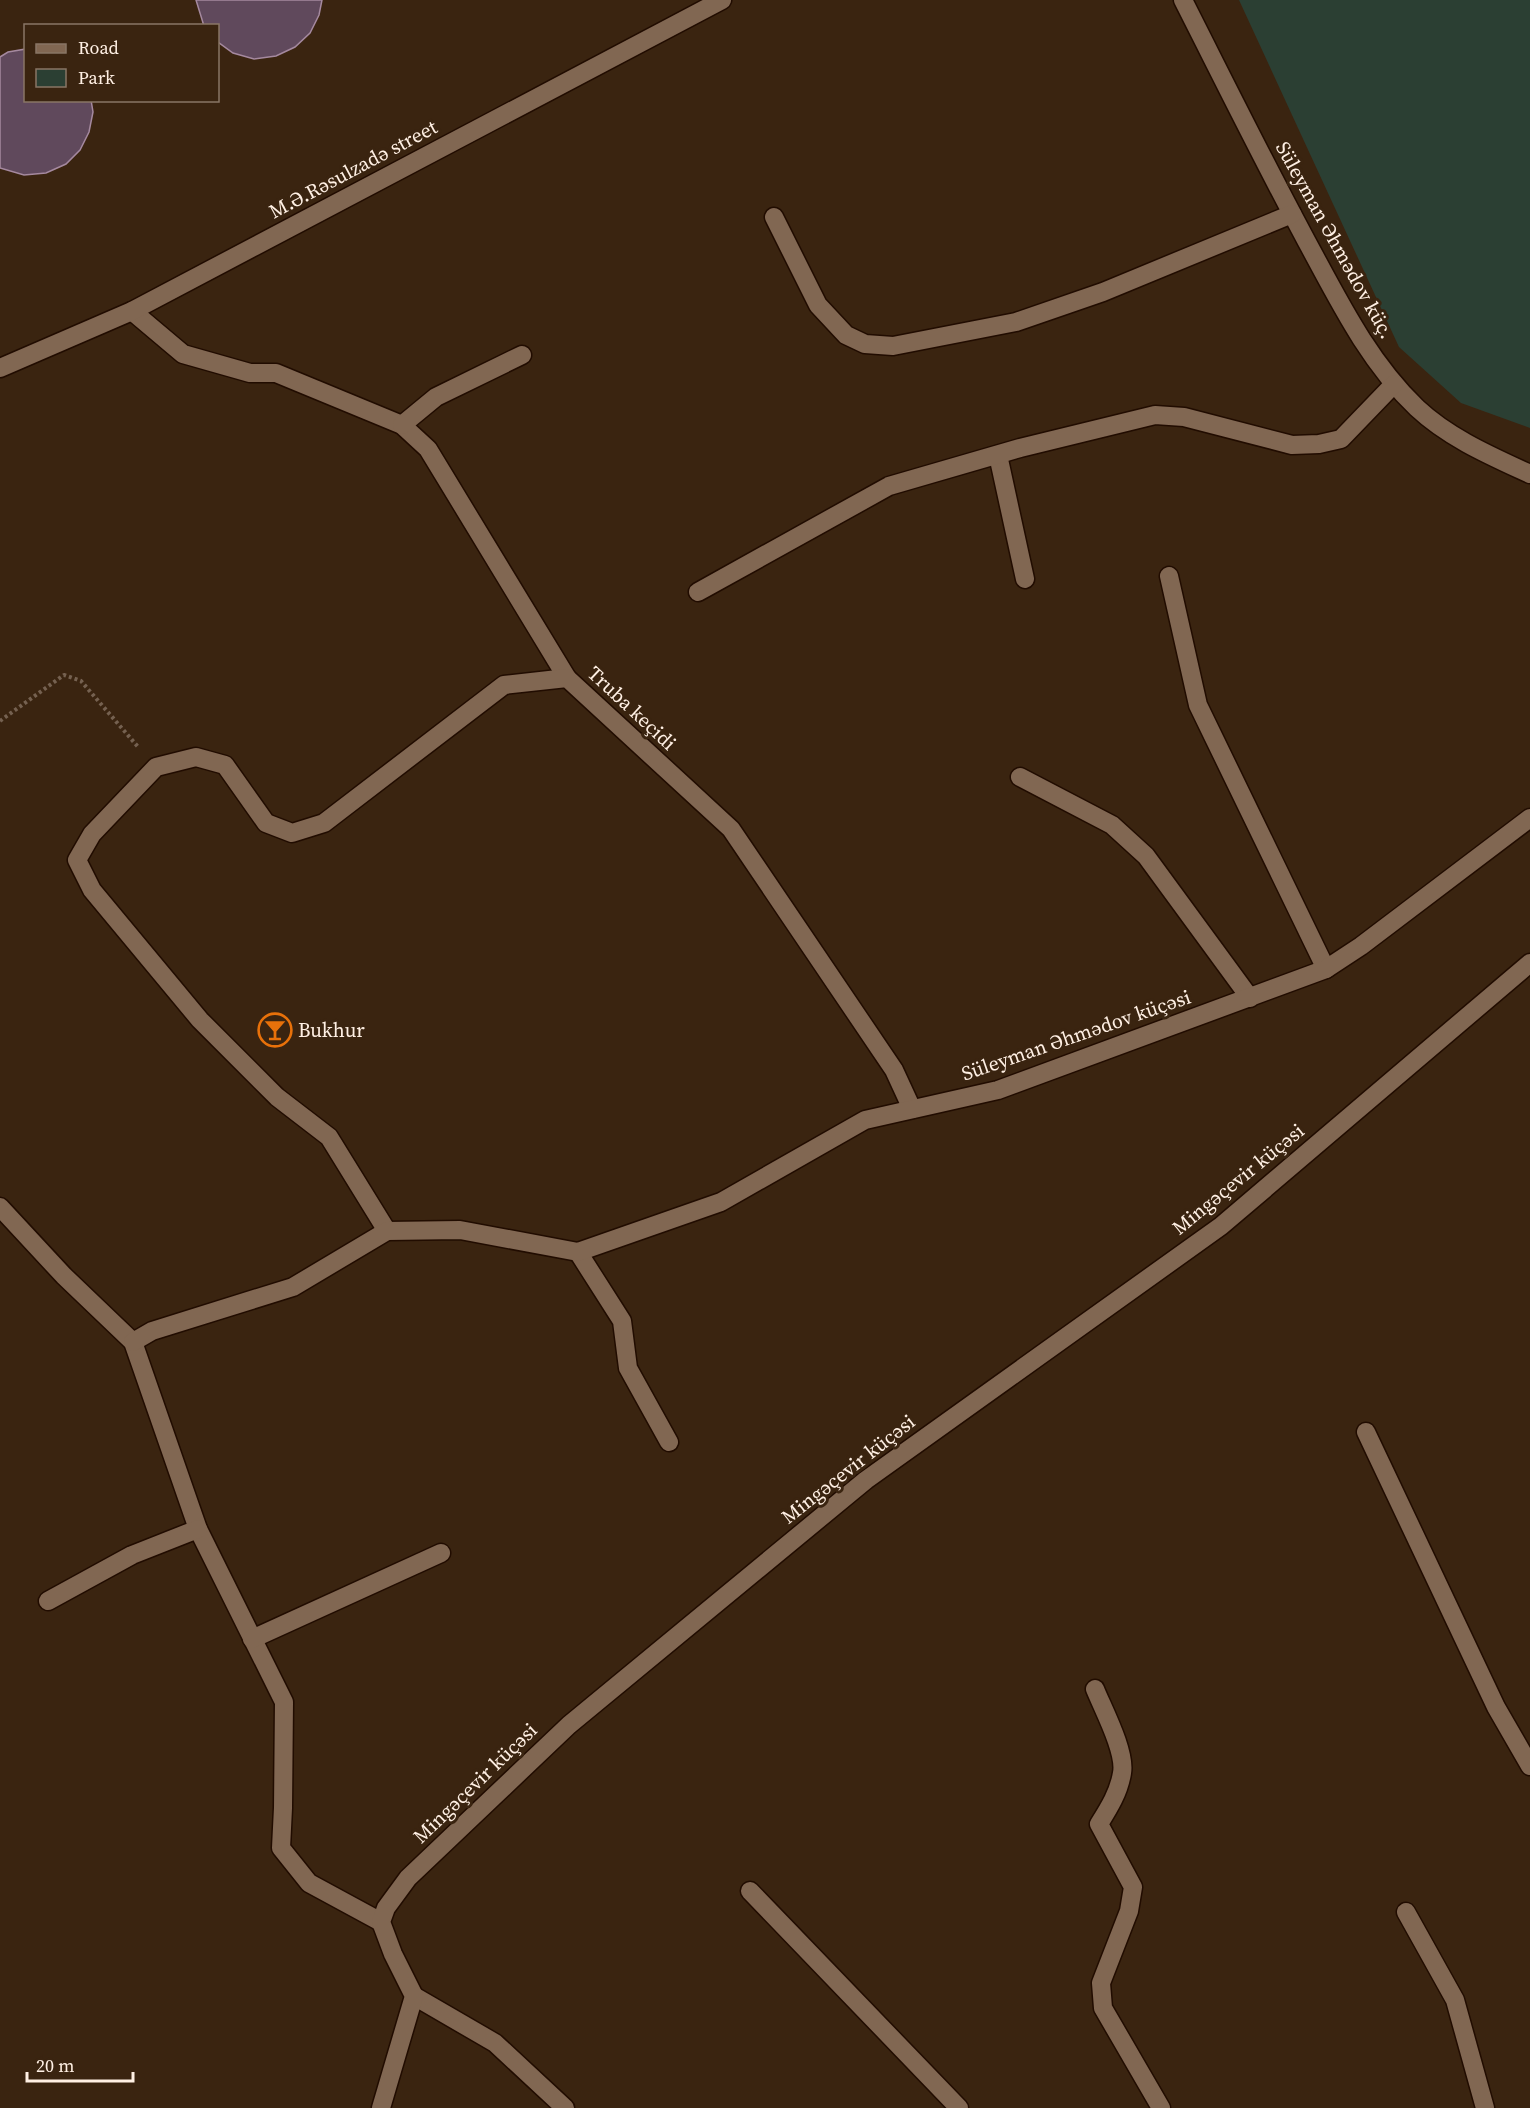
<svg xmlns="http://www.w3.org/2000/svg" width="1530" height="2108" viewBox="0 0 1530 2108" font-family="'Source Serif 4',serif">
<rect width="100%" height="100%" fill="#3a2410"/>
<path fill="#2b3f33" d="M1239,0H1530V428L1461,403L1399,347Z"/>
<g fill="#60495c" stroke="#a5899f" stroke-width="1.5">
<path d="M196,0H322L319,15L310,33L295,47L276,56L254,59L233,53L218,42V26H204Z"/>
<path d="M26,49V100H91L93,112L89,132L80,150L66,164L46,173L24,175L0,168V57L8,52Z"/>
</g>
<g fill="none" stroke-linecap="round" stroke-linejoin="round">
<defs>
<g id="minor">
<path d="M1183,0C1224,81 1264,162 1307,242C1339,301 1368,361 1417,408C1449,438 1491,456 1530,474"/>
<path d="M774,217L818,305L846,335L865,344L893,346L1016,322L1103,292L1292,214"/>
<path d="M132,311L183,354L250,373H276L402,425L428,449L567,678"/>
<path d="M0,368L132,311L722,0"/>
<path d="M402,425L436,397L522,355"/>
<path d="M998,455L1025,579"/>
<path d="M1169,576L1198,705L1326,969"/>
<path d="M698,592L889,486L1020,448L1155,415L1184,417L1292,445L1319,444L1341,439L1394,384"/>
<path d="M1020,777L1112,825L1146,856L1250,998"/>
<path d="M0,1207L64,1276L133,1342L198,1529L284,1702L283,1808L281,1848L309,1883L381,1922"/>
<path d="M387,1231L329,1137L277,1097L200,1020L92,890L77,860L92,834L156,767L196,757L225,765L266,823L292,833L324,823L504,685L567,678L731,829L894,1070L912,1109"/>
<path d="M578,1252L622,1321L628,1368L669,1442"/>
<path d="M133,1342L152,1331L293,1287L387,1231L460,1230L578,1252L721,1202L865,1120L998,1090L1326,969L1361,946L1530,818"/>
<path d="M1366,1432L1496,1707L1530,1766"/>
<path d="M48,1601L132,1555L198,1529"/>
<path d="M252,1639L441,1553"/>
<path d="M1095,1689C1103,1709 1126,1752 1122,1773C1119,1792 1109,1808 1099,1824L1133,1887L1129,1911L1101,1983L1103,2008L1161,2108"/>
<path d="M750,1891L959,2108"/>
<path d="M1406,1912L1455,2000L1485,2108"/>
<path d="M414,1996L495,2043L565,2108"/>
<path d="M381,2108L414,1996L393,1954L381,1922L386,1908L408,1878L569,1725L866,1480L1221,1226L1530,963"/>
</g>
</defs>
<use href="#minor" stroke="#210c00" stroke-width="21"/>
<path stroke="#756150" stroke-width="4" stroke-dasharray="3 3" stroke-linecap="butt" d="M0,721L64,675L81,681L139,748"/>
<use href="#minor" stroke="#816752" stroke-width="18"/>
</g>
<defs>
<symbol id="bar-ring" viewBox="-11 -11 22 22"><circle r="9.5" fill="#3a2410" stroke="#e8710a" stroke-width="1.5"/><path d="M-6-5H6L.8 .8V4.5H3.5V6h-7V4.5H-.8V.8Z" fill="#e8710a"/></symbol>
</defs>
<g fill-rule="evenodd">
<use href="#bar-ring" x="256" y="1011" width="38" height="38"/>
</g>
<g text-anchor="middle" stroke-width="6" stroke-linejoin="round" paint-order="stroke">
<g font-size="20" fill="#fff0e4" stroke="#3a2410">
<text transform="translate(353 169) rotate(-28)" y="7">M.Ə.Rəsulzadə street</text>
<text transform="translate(1335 240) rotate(61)" y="7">Süleyman Əhmədov küç.</text>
<text transform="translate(632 708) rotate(43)" y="7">Truba keçidi</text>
<text transform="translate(1076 1035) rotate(-19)" y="7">Süleyman Əhmədov küçəsi</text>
<text transform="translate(1238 1179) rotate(-39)" y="7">Mingəçevir küçəsi</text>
<text transform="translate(848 1469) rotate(-38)" y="7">Mingəçevir küçəsi</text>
<text transform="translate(475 1783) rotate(-44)" y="7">Mingəçevir küçəsi</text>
</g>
<g font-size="20" fill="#fff0e4" stroke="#3a2410" text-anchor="start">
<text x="298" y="1037">Bukhur</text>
</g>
</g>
<rect x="24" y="24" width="195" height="78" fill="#3a2410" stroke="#897665" stroke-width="1.5"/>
<rect x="36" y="44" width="30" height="9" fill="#816752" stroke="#897665" stroke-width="1.5"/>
<text x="78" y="54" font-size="18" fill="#fff0e4">Road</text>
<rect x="36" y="69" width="30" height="18" fill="#2b3f33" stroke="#897665" stroke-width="1.5"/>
<text x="78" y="84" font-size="18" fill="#fff0e4">Park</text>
<path d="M27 2072v9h106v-9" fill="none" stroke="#fff0e4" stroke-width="3"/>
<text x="36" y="2072" font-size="18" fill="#fff0e4" stroke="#3a2410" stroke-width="4.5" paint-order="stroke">20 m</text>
</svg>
